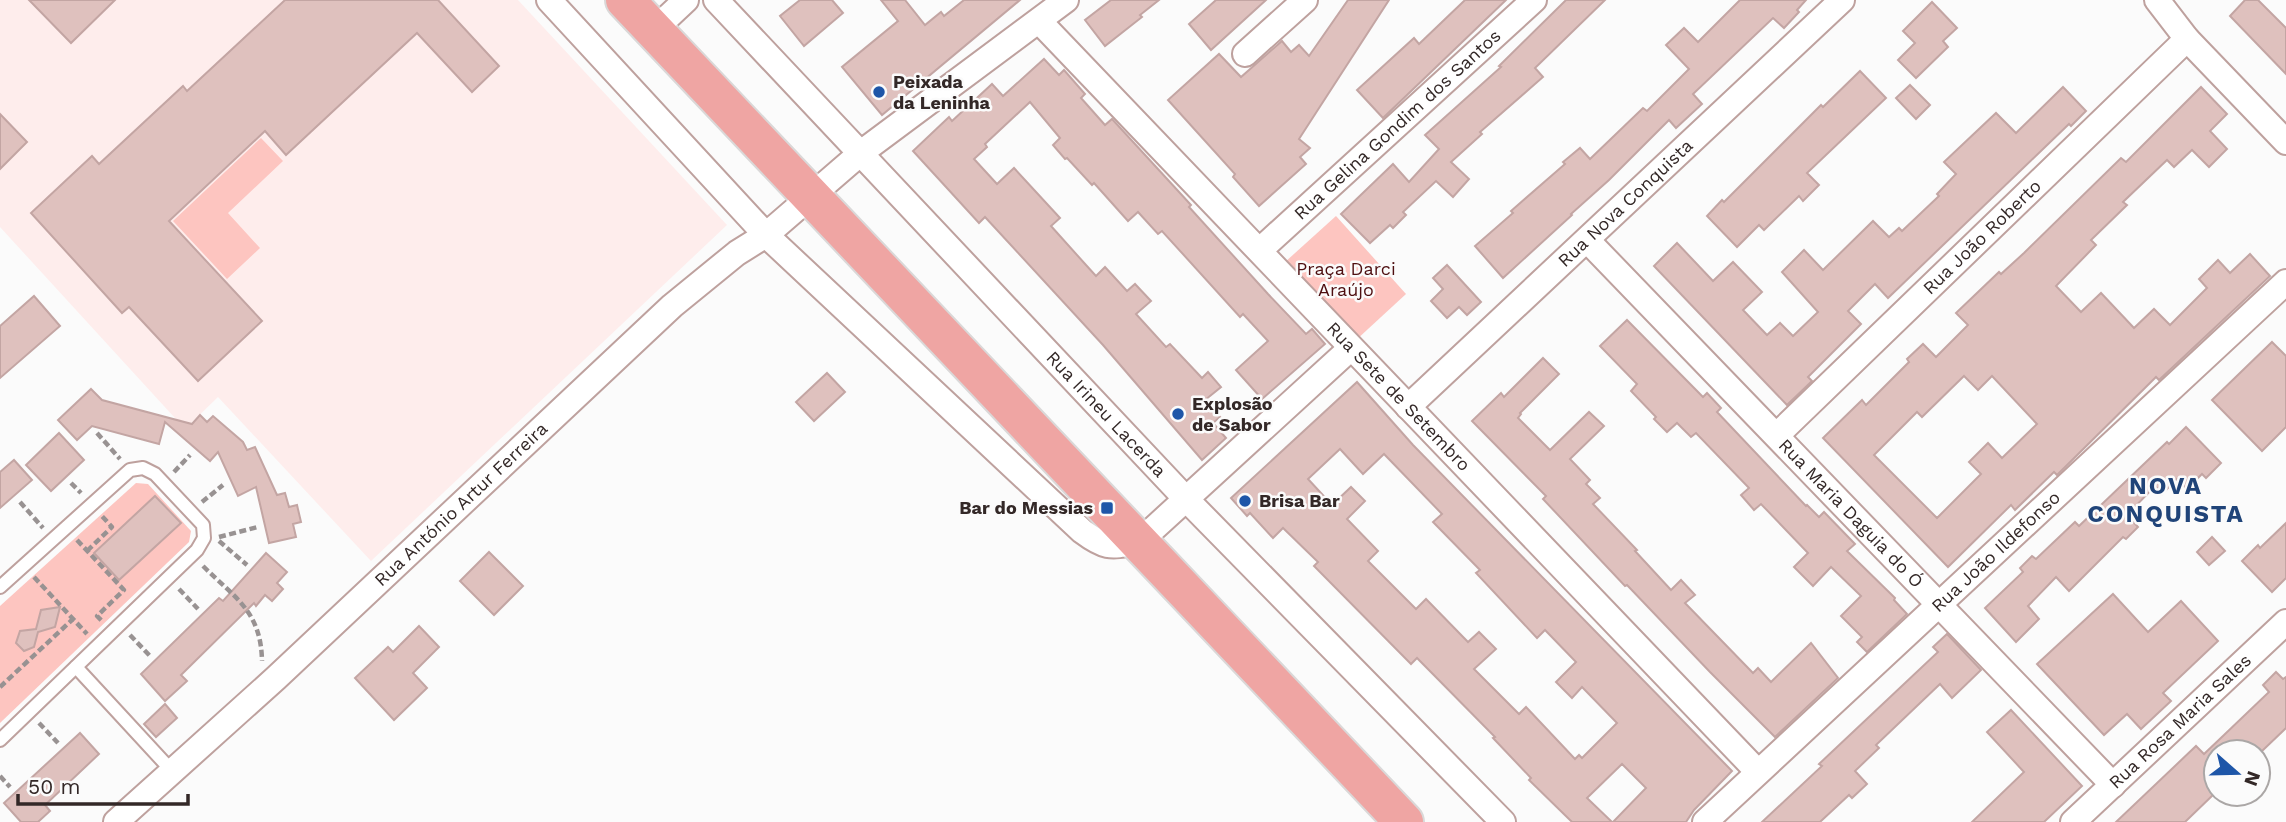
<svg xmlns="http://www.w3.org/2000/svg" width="2286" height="822" viewBox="0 0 2286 822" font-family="'Work Sans',sans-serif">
<rect width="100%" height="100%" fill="#fbfbfb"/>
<path fill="#feedec" d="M0,0H518L727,225L371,561L218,397L185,429L0,227Z"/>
<g fill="#fdc5c0">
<path d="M261,138L283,161L228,213L260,248L227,279L173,221Z"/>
<path d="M1336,216L1406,294L1355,341L1284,263Z"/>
<path d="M136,483L148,484L191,531L189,542L0,723V606Z"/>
</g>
<g fill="#dfc1be" stroke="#c3a5a3" stroke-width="2" fill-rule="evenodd">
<path d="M29,0H115L71,43Z"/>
<path d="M285,0H438L499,66L472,92L417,33L286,155L265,131L169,221L262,321L198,381L129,307L122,313L31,213L92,156L99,164L183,86L187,91Z"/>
<path d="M800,0H832L843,13L804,46L780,16Z"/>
<path d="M881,0H905L925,25L941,12L944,16L964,0H1020L882,115L842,67L898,21Z"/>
<path d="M1111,0H1159L1140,15L1142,17L1105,46L1085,20Z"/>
<path d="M1216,0H1266L1211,50L1189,24Z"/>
<path d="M1348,0H1389L1299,139L1310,148L1300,157L1306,164L1259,206L1233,177L1235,174L1168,100L1219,54L1241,77L1282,41L1291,52L1299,45L1309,56Z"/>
<path d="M1465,0H1506L1383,118L1357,90L1414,38L1419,44Z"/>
<path d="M1566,0H1605L1535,68L1543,77L1480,132L1482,134L1451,162L1469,179L1453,197L1436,181L1403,212L1406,215L1393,228L1390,225L1370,243L1341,214L1393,164L1409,182L1439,149L1425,135L1501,67L1499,66Z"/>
<path d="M1740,0H1806L1797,10L1799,12L1784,28L1773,18L1693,94L1702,104L1676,128L1669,120L1609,180L1571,214L1572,215L1503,278L1475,246L1513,213L1511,211L1565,164L1563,162L1580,148L1590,159L1643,108L1647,111L1689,69L1666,45L1684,28L1698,42Z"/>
<path d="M2245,0H2258L2286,28V74L2230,16Z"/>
<path d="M1932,2L1957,28L1943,41L1948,47L1916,78L1898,60L1915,43L1903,31Z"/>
<path d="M1044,59L1059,75L1064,70L1085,94L1081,98L1105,125L1112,119L1191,205L1189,207L1268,294L1306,334L1312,329L1325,344L1262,399L1236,370L1268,341L1243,314L1240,317L1162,231L1158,234L1138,212L1128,221L1094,183L1092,185L1067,158L1065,159L1053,145L1060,138L1030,102L985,144L987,147L974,159L997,184L1014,168L1060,218L1051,226L1086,265L1096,276L1105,267L1127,291L1135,284L1151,301L1136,314L1166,347L1170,344L1202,378L1208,372L1221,387L1205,400L1220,417L1213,423L1226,438L1202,460L1103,345L985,217L979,223L913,151L949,117L952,121L992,84L1003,96Z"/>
<path d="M1860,71L1886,98L1807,173L1819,185L1803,201L1799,196L1764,230L1759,225L1737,247L1707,216L1722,200L1724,202L1821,105L1823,107Z"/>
<path d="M1910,85L1930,105L1916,119L1896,98Z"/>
<path d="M2063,87L2086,111L2071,126L2069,124L1888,298L1875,284L1848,311L1861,324L1808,377L1812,381L1787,405L1654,266L1677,243L1713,281L1733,262L1762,292L1743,310L1767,335L1780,323L1793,336L1818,312L1782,272L1804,250L1823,270L1873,221L1889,237L1899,228L1902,231L1939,196L1937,194L1956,174L1944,162L1996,113L2016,133Z"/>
<path d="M2201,87L2227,114L2210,131L2227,149L2209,167L2192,150L2174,167L2167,160L2123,202L2127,205L2091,240L2096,245L2056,286L2081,312L2101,293L2134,328L2154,309L2170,325L2207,288L2199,279L2218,260L2230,273L2250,254L2270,276L2159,380L2156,377L2057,475L2054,472L2015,510L2011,505L1948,567L1823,438L1862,400L1866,405L1909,362L1907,359L1923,344L1936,357L1968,325L1956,313L1999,272L2001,274L2024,253L2121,158L2126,162ZM1964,376L1978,390L1992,376L2037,424L2002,458L1988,443L1969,462L1981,474L1937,518L1874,455L1917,412L1922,417Z"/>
<path d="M0,114L27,142L0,169Z"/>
<path d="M1447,265L1481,302L1467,315L1459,307L1447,318L1431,301L1443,289L1433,278Z"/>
<path d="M34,296L60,326L0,378V326Z"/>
<path d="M1627,320L1703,397L1707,393L1721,408L1717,412L1806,506L1807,505L1819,517L1824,512L1855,544L1847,551L1895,598L1894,600L1907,614L1867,652L1857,642L1862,637L1841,616L1861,596L1831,567L1813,586L1794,567L1808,553L1761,504L1754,510L1741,495L1749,488L1696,433L1691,437L1677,423L1667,432L1654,419L1656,417L1631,391L1637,384L1600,346Z"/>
<path d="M2272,342L2286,356V427L2262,451L2212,400Z"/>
<path d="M1543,358L1559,374L1520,413L1521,414L1518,418L1550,450L1589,412L1604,426L1570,459L1590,480L1586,484L1600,498L1593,504L1637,550L1635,551L1671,590L1681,580L1695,595L1685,603L1753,673L1758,668L1771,682L1811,643L1838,678L1775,737L1710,672L1627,585L1625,586L1543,499L1546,496L1472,421L1501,393L1504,397Z"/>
<path d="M827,373L845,392L814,421L796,402Z"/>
<path d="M1357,382L1413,445L1732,771L1694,810L1686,822H1613L1646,788L1622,764L1587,798L1612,822H1572L1529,780L1531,778L1493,738L1495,737L1417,658L1411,664L1314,566L1318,562L1283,528L1273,538L1250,513L1247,516L1231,498ZM1340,449L1363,474L1384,454L1442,514L1433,522L1480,570L1476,573L1537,638L1545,630L1576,662L1556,682L1572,698L1582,687L1617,723L1582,758L1579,755L1575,759L1526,707L1519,714L1474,669L1496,649L1479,632L1468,642L1426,599L1416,609L1368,561L1378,551L1347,519L1365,501L1351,487L1332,505L1308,479Z"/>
<path d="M91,389L102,400L192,424L200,415L207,422L213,416L243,442L247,450L255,447L277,495L285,493L289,507L297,505L301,522L293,524L296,537L269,543L256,487L238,496L218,452L210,461L165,422L159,444L92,426L77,440L58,420Z"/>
<path d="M2186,427L2221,463L2206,478L2202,474L2187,489L2177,479L2162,494L2155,486L2127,515L2138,527L2126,539L2123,537L2069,591L2056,577L2028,606L2039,619L2016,642L1985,608L2023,572L2020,568L2032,556L2036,559L2075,522L2079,526L2167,442L2169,444Z"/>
<path d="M59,433L84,460L51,491L26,465Z"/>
<path d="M14,460L32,480L0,508V472Z"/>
<path d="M155,496L181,523L119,580L94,553Z"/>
<path d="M2286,523V578L2272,592L2242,561L2258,545L2260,548Z"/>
<path d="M2212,537L2225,551L2209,565L2197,552Z"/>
<path d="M489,552L523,586L494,615L460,581Z"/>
<path d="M266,553L287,572L277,583L283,589L272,601L265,595L256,606L254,603L181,675L187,681L165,701L141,674L219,598L223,601Z"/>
<path d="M2113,594L2148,632L2181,601L2218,641L2163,693L2171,701L2141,729L2127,714L2104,735L2037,664Z"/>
<path d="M60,607L55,627L38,632L34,647L24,651L16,643L20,631L36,629L41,610Z"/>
<path d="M419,626L439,647L413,673L427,688L394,720L355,678L388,647L393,652Z"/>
<path d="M1947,634L1981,670L1952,698L1940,684L1876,745L1879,748L1855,771L1867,784L1852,798L1849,795L1820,822H1762L1822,766L1819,764L1938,652L1933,647Z"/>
<path d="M2276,672L2283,679L2286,677V728L2261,752H2216V792L2185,822H2116L2196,746L2204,754L2224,735L2269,692L2263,685Z"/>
<path d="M165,704L177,718L156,737L144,724Z"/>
<path d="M2011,710L2082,786L2044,822H1972L2024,772L1987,732Z"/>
<path d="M80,733L99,754L45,805L50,811L38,822H21L4,803Z"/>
</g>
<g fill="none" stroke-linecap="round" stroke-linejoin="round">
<defs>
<g id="lane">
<path d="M0,587L130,470L143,468L155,474L203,525L204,538L197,550L0,740"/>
<path d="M76,667L172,771"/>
</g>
<g id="street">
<path d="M549,0L766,235L1082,531C1106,549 1110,547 1139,542L1351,348"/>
<path id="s1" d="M716,0L1186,499L1503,822"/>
<path d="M2157,0L2187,39L2286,142"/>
<path id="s2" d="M1039,21L1758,772"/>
<path d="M654,30L686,0"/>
<path d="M1245,54L1305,0"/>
<path id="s3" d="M1587,240L2113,785"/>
<path id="s4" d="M1260,250L1534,0"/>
<path id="s5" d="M1408,407L1842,0"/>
<path id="s6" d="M1777,435L2187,39"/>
<path id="s7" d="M116,822L276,678L672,306L737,253L766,235L862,152L1066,0"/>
<path id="s8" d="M1705,822L2286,282"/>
<path id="s9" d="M2073,822L2286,622"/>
</g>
<path id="primary" d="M625,0L1404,822"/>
</defs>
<use href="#lane" stroke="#bea19e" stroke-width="16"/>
<use href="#street" stroke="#bea19e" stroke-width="28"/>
<use href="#primary" stroke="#dad8d8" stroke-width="42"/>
<g stroke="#989292" stroke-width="4.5" stroke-dasharray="7 3.5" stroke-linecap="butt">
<path d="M97,433L120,459"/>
<path d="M174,472L190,455"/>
<path d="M71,483L81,493"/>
<path d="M20,502L43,528"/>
<path d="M202,502L223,485"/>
<path d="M219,537L258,527"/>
<path d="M77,540L124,590L97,616L102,621"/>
<path d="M219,541L247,565"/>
<path d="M87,551L112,527L101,515"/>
<path d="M203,566C235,598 261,611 262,661"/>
<path d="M34,577L87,634"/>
<path d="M179,589L198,609"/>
<path d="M130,635L150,656"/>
<path d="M0,687L73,619"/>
<path d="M39,723L58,743"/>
<path d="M0,776L10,787"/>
</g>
<use href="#lane" stroke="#fff" stroke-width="12"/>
<use href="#street" stroke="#fff" stroke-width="24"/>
<use href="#primary" stroke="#efa5a3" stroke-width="38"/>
</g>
<g fill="#1e56a8" stroke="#fbfbfb" stroke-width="2.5">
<circle cx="879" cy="92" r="7"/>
<circle cx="1178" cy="414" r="7"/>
<circle cx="1245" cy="501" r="7"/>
<rect x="1100" y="501" width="14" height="14" rx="3.5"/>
</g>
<g text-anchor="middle" stroke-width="5" stroke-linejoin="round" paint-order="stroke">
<g font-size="18" font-weight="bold" fill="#332827" stroke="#fbfbfb" text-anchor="start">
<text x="893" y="88">Peixada<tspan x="893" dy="21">da Leninha</tspan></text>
<text x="1192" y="410">Explosão<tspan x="1192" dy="21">de Sabor</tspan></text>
<text x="1259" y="507">Brisa Bar</text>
<text x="1093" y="514" text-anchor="end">Bar do Messias</text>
</g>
<g font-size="18" fill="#332827" stroke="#fbfbfb">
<text dy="6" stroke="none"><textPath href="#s4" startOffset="186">Rua Gelina Gondim dos Santos</textPath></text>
<text dy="6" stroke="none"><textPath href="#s5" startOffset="298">Rua Nova Conquista</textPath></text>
<text dy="6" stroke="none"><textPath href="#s6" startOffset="285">Rua João Roberto</textPath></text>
<text dy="6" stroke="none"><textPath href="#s2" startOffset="520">Rua Sete de Setembro</textPath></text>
<text dy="6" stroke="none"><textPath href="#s1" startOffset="569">Rua Irineu Lacerda</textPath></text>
<text dy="6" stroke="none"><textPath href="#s7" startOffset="469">Rua António Artur Ferreira</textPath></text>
<text dy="6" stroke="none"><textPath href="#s3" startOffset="380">Rua Maria Daguia do Ó</textPath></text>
<text dy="6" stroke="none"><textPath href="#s8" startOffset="397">Rua João Ildefonso</textPath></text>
<text dy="6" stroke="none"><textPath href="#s9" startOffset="147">Rua Rosa Maria Sales</textPath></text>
</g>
<g font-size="18" fill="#4e0f11" stroke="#fbfbfb">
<text x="1346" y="275">Praça Darci<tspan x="1346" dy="21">Araújo</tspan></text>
</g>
<g font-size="24" font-weight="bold" letter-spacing="2" fill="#204479" stroke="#fbfbfb">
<text x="2166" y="494">NOVA<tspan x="2166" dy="28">CONQUISTA</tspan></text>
</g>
</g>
<g transform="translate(2237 773) rotate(110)"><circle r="33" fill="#fbfbfb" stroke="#aba7a6" stroke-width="2"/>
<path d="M0-5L12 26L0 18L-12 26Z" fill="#1e56a8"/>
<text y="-10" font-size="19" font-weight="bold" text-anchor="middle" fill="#332827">N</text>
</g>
<path d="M18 794v10h170v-10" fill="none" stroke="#332827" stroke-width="3.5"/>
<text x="28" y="794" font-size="21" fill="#332827" stroke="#fbfbfb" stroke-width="5" paint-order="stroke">50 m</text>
</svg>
